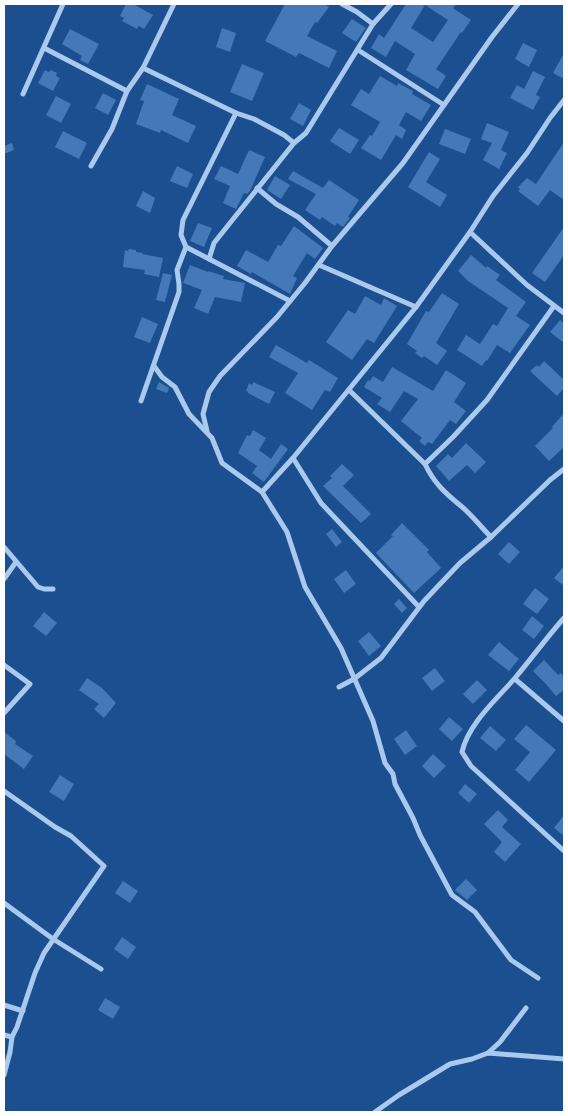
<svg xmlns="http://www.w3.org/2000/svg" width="568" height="1116" viewBox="0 0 568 1116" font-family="Commissioner,sans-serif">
<rect width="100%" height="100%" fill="#1b4f8f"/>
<g fill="#4478b7" fill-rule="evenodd">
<path d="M126,4H133L153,15L144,29L139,26L137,29L122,21L124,18L120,16Z"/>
<path d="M285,4H324L329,7L317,23L315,22L307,36L337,51L329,68L299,53L296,57L265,41Z"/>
<path d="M406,4H456L453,8L471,20L462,33L461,32L436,69L446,76L438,89L406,70L415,54L395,41L386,57L371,48L379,34L384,38ZM425,5L448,20L433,42L411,28Z"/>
<path d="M352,19L366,28L356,42L342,33Z"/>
<path d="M222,28L236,33L230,52L216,47Z"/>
<path d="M70,29L99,44L88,64L80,60L82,56L62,44Z"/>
<path d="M523,43L537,50L529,67L515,59Z"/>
<path d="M564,53V79L553,73Z"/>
<path d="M242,64L264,73L252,101L230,92Z"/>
<path d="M45,70L49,72L51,70L57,73L56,76L60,78L53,91L38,83Z"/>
<path d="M533,71L545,77L536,95L540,97L533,110L510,98L517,85L524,89Z"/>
<path d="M380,76L397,86L398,83L413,91L412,94L431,105L421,121L406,112L399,125L406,130L402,139L396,135L381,160L361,148L370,135L372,136L380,122L351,105L361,89L369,94Z"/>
<path d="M147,84L179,99L172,115L196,126L188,143L161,130L160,133L136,124L144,101L140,100Z"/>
<path d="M103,93L116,100L108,115L95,108Z"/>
<path d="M56,96L71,104L61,123L46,115Z"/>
<path d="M299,103L311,110L303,126L290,119Z"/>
<path d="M487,123L509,132L501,150L507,153L499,169L483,160L492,143L481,139Z"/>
<path d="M339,128L359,140L350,154L330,141Z"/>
<path d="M445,129L471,139L465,154L439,144Z"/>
<path d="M63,131L87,143L79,159L55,147Z"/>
<path d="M564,142V200L550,190L538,206L518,191L520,189L518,187L527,178L536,184Z"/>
<path d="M12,143L14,150L4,154V146Z"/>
<path d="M249,150L265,157L250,191L247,194L244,193L236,209L223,203L230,186L214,179L221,166L238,174Z"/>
<path d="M429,152L440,159L426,182L447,195L440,207L408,187Z"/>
<path d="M177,166L193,174L187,188L170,181Z"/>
<path d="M293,171L323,188L329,180L359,200L348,217L350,218L343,227L337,223L335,226L322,217L320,220L305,210L316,194L288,179Z"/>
<path d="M275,176L290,185L281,199L267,190Z"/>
<path d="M143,191L155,198L150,213L136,206Z"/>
<path d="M198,223L212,228L204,247L190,241Z"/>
<path d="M294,226L323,248L315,259L307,253L293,276L297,278L290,294L252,272L251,274L237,266L246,250L268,262L278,245L281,246Z"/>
<path d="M564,227V255L545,282L532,273Z"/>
<path d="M129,249L136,250V252L143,253L142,254L163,258L159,277L144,274L145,270L123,267L125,250L128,251Z"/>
<path d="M471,255L486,268L487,266L500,275L496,280L526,302L516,316L530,325L510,353L497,345L487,361L486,360L482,366L457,350L466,335L480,344L493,324L497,326L508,308L468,281L458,271Z"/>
<path d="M190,265L208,272V271L224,276L223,279L245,283L241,302L215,297L208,314L194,308L202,290L183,283Z"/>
<path d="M163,273L172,275L165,302L156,300Z"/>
<path d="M442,293L459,304L436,343L447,351L437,365L424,356L422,358L415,353L417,351L407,344L426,311L429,312Z"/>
<path d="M365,296L381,305L384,298L397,306L374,343L367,339L352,360L326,342L348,310L355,314Z"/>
<path d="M142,317L158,324L150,343L134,337Z"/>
<path d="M560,320L564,324V343L550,332Z"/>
<path d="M276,345L307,363L309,360L338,378L330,392L325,390L312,410L285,393L298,373L269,357Z"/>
<path d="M544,361L564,380V388L557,396L530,371L537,365L539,367Z"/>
<path d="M392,367L433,391L446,370L466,383L454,402L466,411L456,424L450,420L432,444L428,442L425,446L419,441L422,438L401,421L418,399L404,391L390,412L377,404L382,398L364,387L368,380L370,381L373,376L383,382Z"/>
<path d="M159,382L169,388L167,393L156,389Z"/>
<path d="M253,382L275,392L269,404L248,393V392L246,391L249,383L252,385Z"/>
<path d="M564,413V447L549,461L535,446L553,428L552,427Z"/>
<path d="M253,430L266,438L259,450L271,459L281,444L288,449L264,482L252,473L257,466L238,453L247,435L250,436Z"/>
<path d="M466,443L486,462L475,473L467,465L449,481L436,466L448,454L452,458Z"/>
<path d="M342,464L354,475L343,486L371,514L361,523L323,486L332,478L330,476Z"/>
<path d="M402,523L429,550L427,552L441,568L414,593L376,553L393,536L391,535Z"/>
<path d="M332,529L342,542L336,547L326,534Z"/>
<path d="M509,542L520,552L509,564L498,554Z"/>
<path d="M564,566V586L554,578Z"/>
<path d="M346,570L356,584L344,593L334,579Z"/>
<path d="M535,588L549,599L537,614L523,604Z"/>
<path d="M399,599L407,608L402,613L394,604Z"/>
<path d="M44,612L57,623L46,636L33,626Z"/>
<path d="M532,616L544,626L534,639L522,630Z"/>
<path d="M369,632L381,646L369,656L358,641Z"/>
<path d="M499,642L519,659L509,671L488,655Z"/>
<path d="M544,660L558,675L561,673L564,677V690L556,696L545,683L533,671Z"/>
<path d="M435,668L445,681L432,691L422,678Z"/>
<path d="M87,678L102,688L116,703L104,718L94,709L99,704L79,690Z"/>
<path d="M477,680L487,690L473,704L463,694Z"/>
<path d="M449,717L463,729L452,741L439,729Z"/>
<path d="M526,725L556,750L529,782L515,770L530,752L514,739Z"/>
<path d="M490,726L506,740L496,751L480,738Z"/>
<path d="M406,730L417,746L405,755L394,739Z"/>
<path d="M4,732L16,741L15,744L33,756L24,769L4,754Z"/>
<path d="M433,754L446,766L434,778L422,766Z"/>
<path d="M60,775L74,784L64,801L49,792Z"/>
<path d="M465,784L477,794L469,803L458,793Z"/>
<path d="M498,810L508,820L502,827L521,844L505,862L494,852L502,842L484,824Z"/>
<path d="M564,815V836L554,828Z"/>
<path d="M466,879L477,890L467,900L455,890Z"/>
<path d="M123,881L138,891L130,903L115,893Z"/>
<path d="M122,937L136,947L128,959L114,949Z"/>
<path d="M105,998L120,1007L113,1019L98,1010Z"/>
</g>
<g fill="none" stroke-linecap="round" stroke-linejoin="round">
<g stroke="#a9c9ee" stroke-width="5">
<path d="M342,4L357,12L373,24"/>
<path d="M44,48L127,91"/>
<path d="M358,50L444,105"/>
<path d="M143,68L236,113L254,119L284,135L294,143"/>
<path d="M23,94L63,4"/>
<path d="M91,166L112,129L127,91L143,68L174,4"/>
<path d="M257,188L276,204L298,217L332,246"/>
<path d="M470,232L527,285L564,313"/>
<path d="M186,247L290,301"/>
<path d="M209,259L214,243L294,143L306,133L373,24L391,4"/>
<path d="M319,265L416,307"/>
<path d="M154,366L162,377L175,387L189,414L212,438L222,463L262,492L287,532L305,587L341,648L373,721L385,763L393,774L395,784L413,818L420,835L452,895L475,912L511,960L538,978"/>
<path d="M349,390L425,464C434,483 445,493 461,506C472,515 481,527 491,537"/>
<path d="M141,401L179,292V284L177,270L186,247L181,235L183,220L236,113"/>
<path d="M207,431L203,414L209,392L220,376L277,317L305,283L332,246L403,163L492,37L518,4"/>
<path d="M293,458L321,503L419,607"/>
<path d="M425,464L453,437L487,400L554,306"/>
<path d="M262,492L293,458L416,307L470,232L493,196L527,153L550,118L564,100"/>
<path d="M4,547L38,587L44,589H53"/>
<path d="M4,579L16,562"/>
<path d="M564,618C547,637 532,658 515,678C497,699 468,724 462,752L471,766L564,851"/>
<path d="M4,665L30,684L4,713"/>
<path d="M515,679L564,721"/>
<path d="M339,687L354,679L381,658L424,601L460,563L491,537L550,480L564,469"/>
<path d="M4,791L55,827L71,836L104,866L44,953L35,973L17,1027L12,1037L10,1052L4,1075"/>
<path d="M4,903L53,939L101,969"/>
<path d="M4,1005L23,1011"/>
<path d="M4,1035L12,1037"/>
<path d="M488,1053L500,1042L526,1008"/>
<path d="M375,1112L399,1095L450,1064L472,1059L488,1053L564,1059"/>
</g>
</g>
<rect width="568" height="1116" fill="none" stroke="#ffffff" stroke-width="10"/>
</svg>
